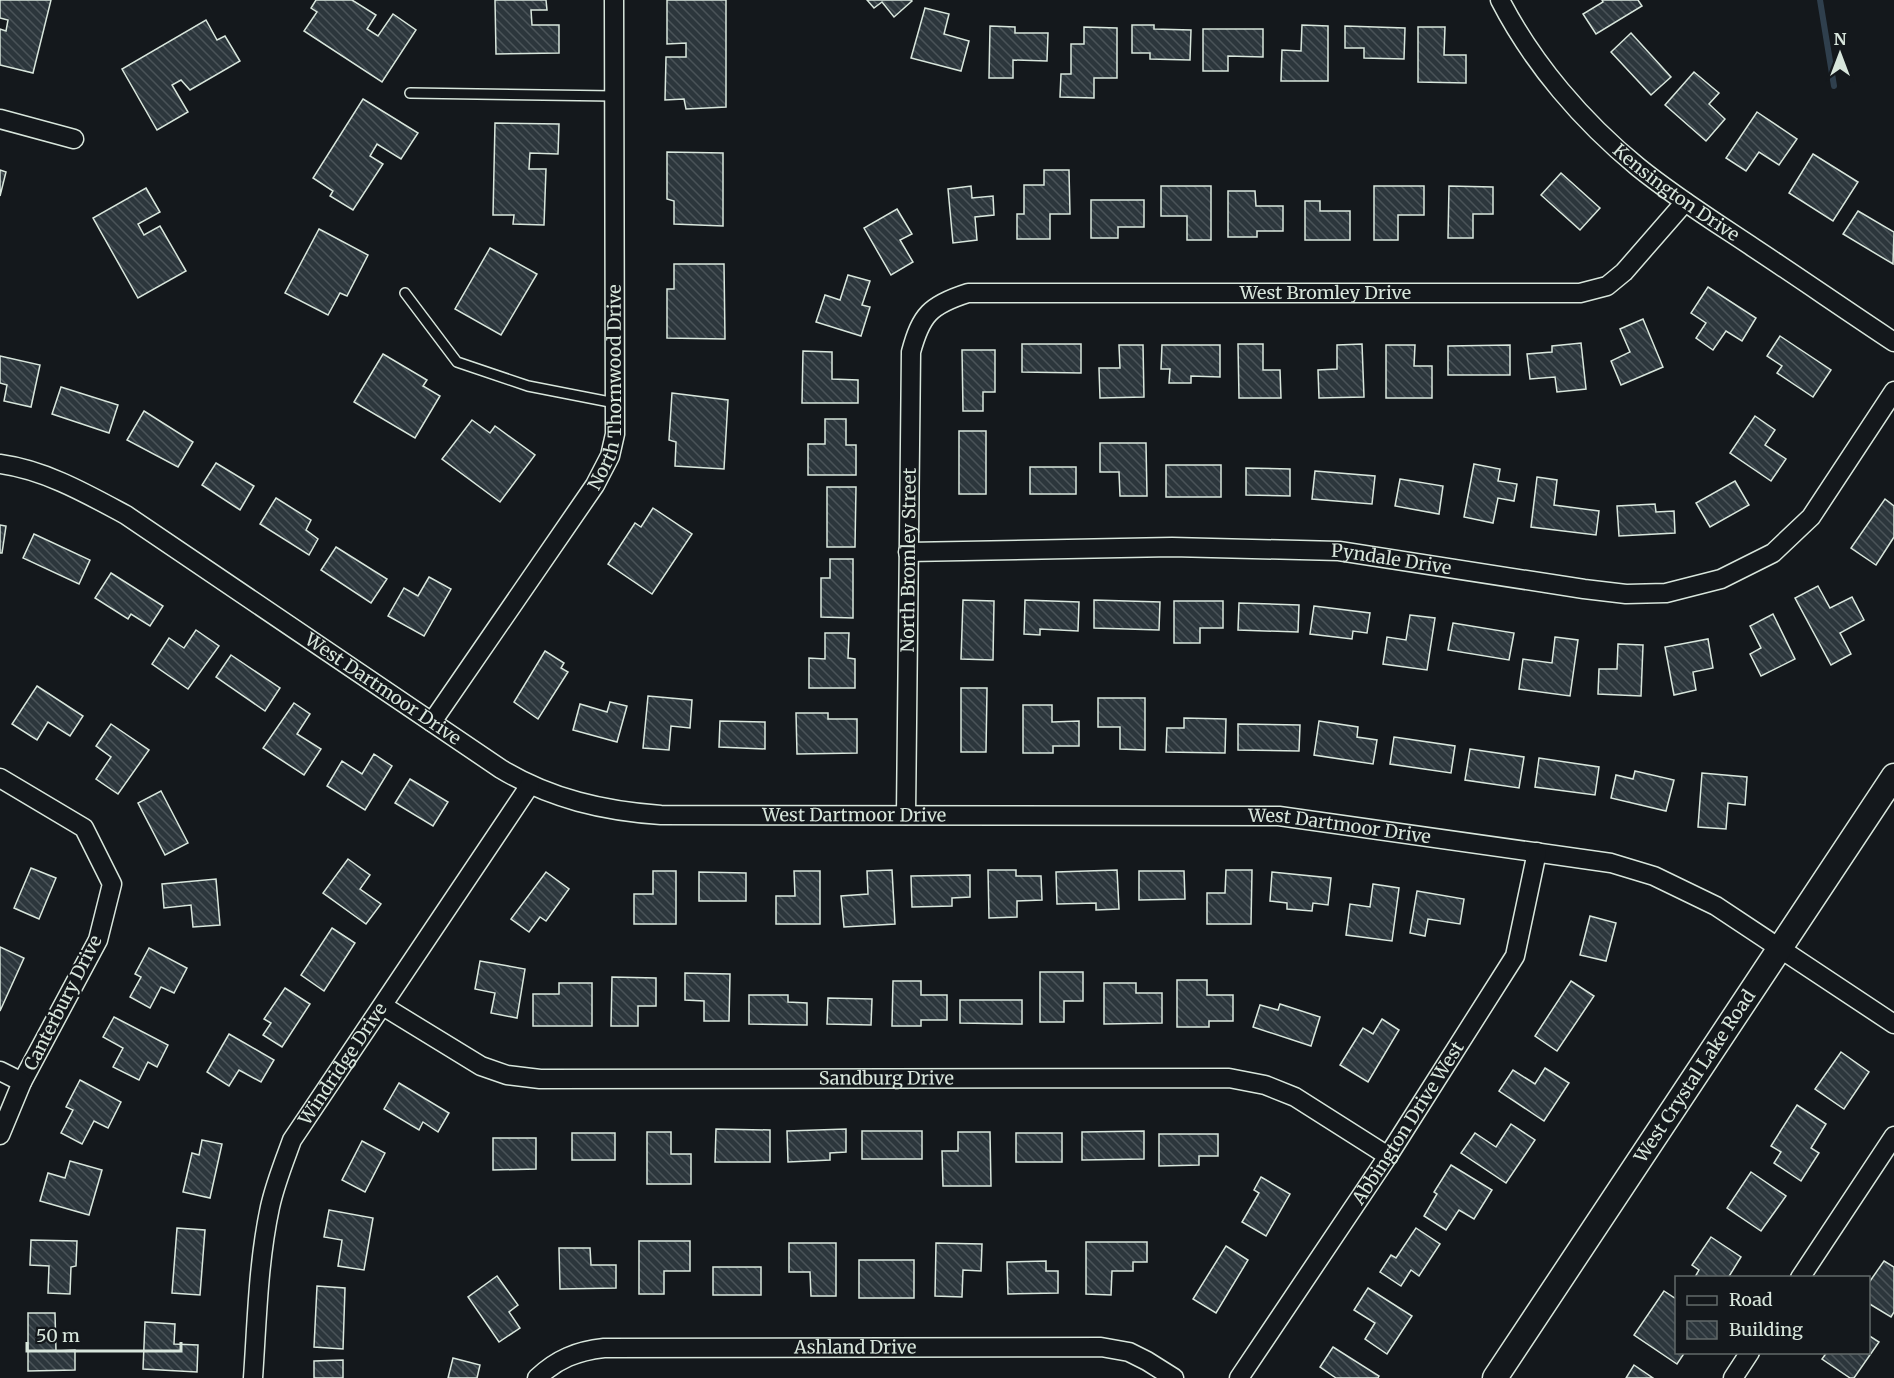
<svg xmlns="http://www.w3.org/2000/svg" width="1894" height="1378" viewBox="0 0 1894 1378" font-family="Merriweather,serif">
<defs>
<pattern id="building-back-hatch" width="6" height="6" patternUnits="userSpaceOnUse" patternTransform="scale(1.5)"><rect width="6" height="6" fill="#2c363c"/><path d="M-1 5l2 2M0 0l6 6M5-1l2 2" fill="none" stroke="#4a5358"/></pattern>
</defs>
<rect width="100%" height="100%" fill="#14181c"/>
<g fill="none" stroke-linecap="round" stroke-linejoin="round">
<path stroke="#2f3f4d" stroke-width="6" d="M1820,0L1834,86"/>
</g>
<g fill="url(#building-back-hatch)" stroke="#d8e6dc" stroke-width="1.5">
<path d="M0,0H51L33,73L0,65V29L6,31L8,20L0,18Z"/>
<path d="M316,0H352L376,15L367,29L378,36L393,14L416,30L382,82L304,31L317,12L311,8Z"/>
<path d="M495,0H546L547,10H531L532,25H559V53L496,54Z"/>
<path d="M667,0H726V107L686,109L684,99L665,100L666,57H686V43L667,44Z"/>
<path d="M867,0H911L912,1L894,17L882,2L874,8Z"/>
<path d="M1602,0H1638L1642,6L1596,34L1583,14L1603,2Z"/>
<path d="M925,8L949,14L944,34L969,41L961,71L911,58Z"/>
<path d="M206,20L217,40L225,36L240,61L190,90L181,80L172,85L188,112L157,130L122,69Z"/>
<path d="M1132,25H1154V29L1191,30L1190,60L1150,59V53H1132Z"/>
<path d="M1302,25L1328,26V81H1281L1282,50L1301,51Z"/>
<path d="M990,26L1015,27V33H1048L1047,61L1013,60V78H989Z"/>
<path d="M1345,26L1405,28L1404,59L1364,58V48H1345Z"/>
<path d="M1084,27L1117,28V78H1094V98L1060,97L1061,74H1071V44H1084Z"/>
<path d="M1418,27H1445L1444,55H1466V83L1418,82Z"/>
<path d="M1203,29H1263V57L1228,56V71H1203Z"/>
<path d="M1631,33L1671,77L1651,95L1611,52Z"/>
<path d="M1694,72L1719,93L1709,104L1725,119L1706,141L1665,105Z"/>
<path d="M363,99L418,133L401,159L377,144L370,156L383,164L353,210L330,196L333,191L313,178Z"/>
<path d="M1757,112L1797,139L1779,165L1759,152L1746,171L1726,158Z"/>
<path d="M495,123L559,124L558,154L530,153L529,169H546L544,225L513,224L514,215H493Z"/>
<path d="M667,152L723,153V226L674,224V201L667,199Z"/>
<path d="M1813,154L1858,182L1833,221L1789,193Z"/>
<path d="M0,170L6,172L0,196Z"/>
<path d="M1044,170H1069L1070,214H1050V239H1017V214H1024V185H1044Z"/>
<path d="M1561,173L1600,208L1580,230L1541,195Z"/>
<path d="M971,186L972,198L993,196L994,215L975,217L977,240L953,243L948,189Z"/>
<path d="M1161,186H1211V240H1187V216H1161Z"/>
<path d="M1374,186H1424V215H1398V240H1374Z"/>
<path d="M1449,186L1493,187V214H1473V238H1448Z"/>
<path d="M146,188L160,212L138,224L144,235L160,226L186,271L138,298L93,218Z"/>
<path d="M1228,191H1255L1256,206H1283V231H1257V237H1228Z"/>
<path d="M1091,200H1144V227H1118V238H1091Z"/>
<path d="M1305,201H1320V211H1350V240H1305Z"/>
<path d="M897,209L912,234L900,240L913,262L891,275L864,228Z"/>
<path d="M1858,211L1894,232L1893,264L1843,234Z"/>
<path d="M319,229L368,255L347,296L340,293L328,315L285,293Z"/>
<path d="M490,248L537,274L501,335L455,309Z"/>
<path d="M674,264H724L725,339L667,338V289H674Z"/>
<path d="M848,275L870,281L862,305L870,307L861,336L816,322L825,295L840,300Z"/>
<path d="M1708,287L1756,318L1742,341L1726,331L1713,350L1696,338L1706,323L1691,313Z"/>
<path d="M1643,319L1663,367L1621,385L1611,361L1630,352L1620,329Z"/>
<path d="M1780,336L1831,370L1813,397L1777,373L1782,366L1767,356Z"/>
<path d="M1581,343L1586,389L1557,392L1555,377L1530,379L1527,354L1552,352V346Z"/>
<path d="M1022,344H1081V373L1022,372Z"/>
<path d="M1238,344H1263V370H1280L1281,398H1239Z"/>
<path d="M1362,344L1364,397L1319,398L1318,370L1337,369V345Z"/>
<path d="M1119,345H1143L1144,397L1100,398L1099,368H1120Z"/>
<path d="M1162,345H1220V377L1191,376V383H1169L1170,369H1161Z"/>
<path d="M1386,345H1415L1414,366H1432V398H1386Z"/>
<path d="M1510,345V375H1448V346Z"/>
<path d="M962,350H995V392H983V411H963Z"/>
<path d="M803,351L832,352V379L858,380V403H802Z"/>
<path d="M383,354L427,380L423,386L440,396L415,438L354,402Z"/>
<path d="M0,356L40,365L31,407L4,401L7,385L0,383Z"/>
<path d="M61,387L118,405L109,433L52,414Z"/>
<path d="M672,393L728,400L724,469L675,466L676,442L669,440Z"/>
<path d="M144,411L193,442L178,467L127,440Z"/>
<path d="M1755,416L1775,430L1765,445L1786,459L1771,481L1730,453Z"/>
<path d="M825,419H846V445H856V475H808V444H825Z"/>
<path d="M472,420L490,433L495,426L535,455L500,502L442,459Z"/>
<rect x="959" y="431" width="27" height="63"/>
<path d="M1100,443H1146L1147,496H1120L1119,472H1100Z"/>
<path d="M216,463L254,486L240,510L202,485Z"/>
<path d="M1474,464L1500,469L1498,481L1517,484L1514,501L1498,498L1493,523L1464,517Z"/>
<rect x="1166" y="465" width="55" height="32"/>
<rect x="1030" y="467" width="46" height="27"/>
<path d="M1246,468L1290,469V496L1246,495Z"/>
<path d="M1315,471L1375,476L1372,504L1312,499Z"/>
<path d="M1537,477L1557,480L1554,505L1599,511L1596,535L1531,527Z"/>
<path d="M1400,479L1443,486L1439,514L1395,506Z"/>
<path d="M1735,481L1749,505L1710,527L1696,503Z"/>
<path d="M827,487H856L855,547H827Z"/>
<path d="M276,498L311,520L306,530L318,539L309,555L260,524Z"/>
<path d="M1885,499L1894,506V537L1876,565L1851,548Z"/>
<path d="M1655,504L1656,512L1674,511L1675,533L1619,536L1617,506Z"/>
<path d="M653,508L692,534L652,594L608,564L635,523L641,527Z"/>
<path d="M0,525L6,526L2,553H0Z"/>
<path d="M34,534L90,560L79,584L23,558Z"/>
<path d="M336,547L387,579L371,603L321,570Z"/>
<path d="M830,559H853V618L821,617V578H830Z"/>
<path d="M111,573L163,606L150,626L131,614L128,619L95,598Z"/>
<path d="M429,577L451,589L424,636L388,616L404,588L418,596Z"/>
<path d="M1818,586L1830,608L1852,597L1864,620L1840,633L1851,654L1831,665L1795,598Z"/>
<path d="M963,600L994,601L993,660L961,659Z"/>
<path d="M1025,600L1079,602L1078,631L1040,629V635L1024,634Z"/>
<path d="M1094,600L1160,602L1159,630L1094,628Z"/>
<path d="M1174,601H1223V628H1200V643H1174Z"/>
<path d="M1239,603L1299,605L1298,632L1238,630Z"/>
<path d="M1314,606L1370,613L1367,633L1353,631L1352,639L1310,634Z"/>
<path d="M1773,614L1795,659L1761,676L1750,654L1761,648L1750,626Z"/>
<path d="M1410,615L1435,618L1427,670L1383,664L1387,637L1406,640Z"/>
<path d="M1453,623L1514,633L1509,660L1448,650Z"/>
<path d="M196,630L219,646L188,689L152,664L169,638L184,648Z"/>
<path d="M825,633H849L848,658L855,659V688H809V658L825,659Z"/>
<path d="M1555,637L1578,640L1570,696L1519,689L1523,659L1552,663Z"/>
<path d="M1708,639L1713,668L1693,672L1696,690L1674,695L1665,647Z"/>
<path d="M1618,644L1643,645L1641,696L1598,694L1599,669H1617Z"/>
<path d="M545,651L564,663L561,668L568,672L538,719L514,702Z"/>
<path d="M231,655L280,688L265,711L216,677Z"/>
<path d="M37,686L83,716L70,736L48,722L37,740L12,724Z"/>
<path d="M961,688H987L986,752H961Z"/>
<path d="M648,696L692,700L690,728L671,726L669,750L643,748Z"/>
<path d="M1098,698H1145V750L1120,749V727H1098Z"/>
<path d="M610,702L627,706L617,742L573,730L580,704L607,712Z"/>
<path d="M294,703L310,714L297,734L321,749L304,775L263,748Z"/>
<path d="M1023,705H1052V722L1079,721V746H1053V753H1023Z"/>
<path d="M796,713H828V719H857V753L797,754Z"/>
<path d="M1184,718L1226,719L1225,753L1166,752L1167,728H1184Z"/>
<path d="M720,721L765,722V749L719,747Z"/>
<path d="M1319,721L1358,727L1357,737L1377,740L1373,764L1314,755Z"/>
<path d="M111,724L149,750L118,794L96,779L111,757L96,746Z"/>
<path d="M1238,724L1300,725L1299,751L1238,750Z"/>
<path d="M1394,737L1455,746L1451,773L1390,764Z"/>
<path d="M1470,749L1524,757L1519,788L1465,780Z"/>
<path d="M374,754L392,766L365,810L327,786L342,761L362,774Z"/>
<path d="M1539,758L1599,767L1595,795L1535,787Z"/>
<path d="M1635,771L1674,780L1666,811L1611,798L1616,775L1633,779Z"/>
<path d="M1702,773L1747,777L1745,805L1728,803L1726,829L1698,827Z"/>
<path d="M410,779L448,802L433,826L395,803Z"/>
<path d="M161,791L188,843L165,855L138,803Z"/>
<path d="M348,859L370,875L360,889L381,904L366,924L323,893Z"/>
<path d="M31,868L56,878L39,919L14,908Z"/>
<path d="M892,870L895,924L844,927L841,896L868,894L867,871Z"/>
<path d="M988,870H1016V876H1041L1042,900L1017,901V917L989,918Z"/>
<path d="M1117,870L1119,909L1096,910V903L1057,904L1056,872Z"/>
<path d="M1226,870H1252L1251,924H1207V893H1225Z"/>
<path d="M653,871H676V924H634V894H653Z"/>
<path d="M794,871H820V924H776V896H795Z"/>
<path d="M1139,871H1184L1185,899L1139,900Z"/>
<path d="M546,872L569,889L546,921L540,917L529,932L511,919Z"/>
<path d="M699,872L746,873V901H699Z"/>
<path d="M1272,872L1331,878L1328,905L1313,903L1312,911L1287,909V903L1270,901Z"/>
<path d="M970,875V897L952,898V906L912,907L911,876Z"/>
<path d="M216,879L220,925L193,927L191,905L164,908L162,884Z"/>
<path d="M1373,884L1399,888L1392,941L1346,935L1350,904L1370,907Z"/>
<path d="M1417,891L1464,899L1460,924L1428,919L1425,936L1410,933Z"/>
<path d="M1590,916L1616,923L1606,961L1580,955Z"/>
<path d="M332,928L355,943L324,991L301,975Z"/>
<path d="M0,947L24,958L0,1011Z"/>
<path d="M149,948L187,968L174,993L161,987L150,1008L130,997L141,977L135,974Z"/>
<path d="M480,961L525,969L517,1018L491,1013L495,993L475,989Z"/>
<path d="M1040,972H1083V1001H1064V1022H1040Z"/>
<path d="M685,973L730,974L729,1021H704V1001L685,1000Z"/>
<path d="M612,977L656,978V1006H638V1026H611Z"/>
<path d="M1177,980H1207V995H1233V1021H1209V1027H1177Z"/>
<path d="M893,981H921V995H947V1020H921V1026H892Z"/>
<path d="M1571,981L1594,996L1557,1051L1535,1036Z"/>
<path d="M559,983H592V1026H533V994H559Z"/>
<path d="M1104,983H1136V993H1162V1023L1104,1024Z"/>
<path d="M285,988L310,1004L282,1047L263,1035L271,1023L264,1019Z"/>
<path d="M749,995H788V1002L807,1003V1025L749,1024Z"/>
<path d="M828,998L872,999L871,1025L827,1024Z"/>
<path d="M960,1000H1022V1024L960,1023Z"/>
<path d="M1280,1004L1320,1017L1311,1046L1253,1027L1260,1005L1278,1010Z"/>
<path d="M114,1017L168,1045L157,1067L148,1062L139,1080L113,1067L123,1048L103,1037Z"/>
<path d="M1382,1019L1399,1030L1368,1082L1340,1065L1363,1028L1373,1034Z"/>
<path d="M229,1034L274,1060L261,1082L239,1070L229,1086L207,1072Z"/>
<path d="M1841,1052L1869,1072L1844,1109L1815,1089Z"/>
<path d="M1545,1068L1569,1083L1544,1121L1499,1091L1513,1070L1535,1084Z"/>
<path d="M80,1080L121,1102L108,1128L94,1121L82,1144L61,1133L73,1110L66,1107Z"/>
<path d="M399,1083L449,1113L438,1132L423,1122L419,1130L384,1109Z"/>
<path d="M1797,1105L1826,1124L1811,1148L1819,1153L1801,1181L1774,1163L1781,1152L1771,1146Z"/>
<path d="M1511,1124L1535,1140L1506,1183L1461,1153L1475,1133L1496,1147Z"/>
<path d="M716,1129L770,1130V1162H715Z"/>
<path d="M846,1129V1152L830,1153V1160L788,1162L787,1131Z"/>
<rect x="862" y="1131" width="60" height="28"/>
<path d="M1144,1131V1159L1082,1160V1132Z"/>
<path d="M647,1132H671V1154H691V1184H647Z"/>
<path d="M958,1132H990L991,1186H943L942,1151H958Z"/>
<rect x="572" y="1133" width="43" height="27"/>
<rect x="1016" y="1133" width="46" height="29"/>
<path d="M1159,1134H1218V1156H1199V1165L1159,1166Z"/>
<path d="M493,1138H536V1169L493,1170Z"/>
<path d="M202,1140L222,1144L210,1198L183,1192L192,1153L199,1155Z"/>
<path d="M362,1141L385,1153L365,1192L342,1180Z"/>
<path d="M70,1161L102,1170L89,1215L40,1201L48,1173L65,1178Z"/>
<path d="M1451,1165L1492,1190L1474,1219L1459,1210L1446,1230L1424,1216L1437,1194L1434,1192Z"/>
<path d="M1751,1172L1786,1196L1761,1231L1727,1208Z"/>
<path d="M1261,1177L1290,1194L1266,1236L1242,1222L1259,1193L1254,1190Z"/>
<path d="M329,1210L373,1218L364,1270L338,1266L342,1240L324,1237Z"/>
<path d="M177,1228L205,1230L200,1295L172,1293Z"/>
<path d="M1416,1228L1440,1244L1419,1276L1411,1270L1401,1286L1380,1272L1391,1255L1396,1258Z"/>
<path d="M1711,1237L1741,1257L1728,1278L1695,1277L1699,1270L1692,1265Z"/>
<path d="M31,1240L77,1241L76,1266L71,1267L70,1294L48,1293L49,1266L30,1265Z"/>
<path d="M639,1241H690V1271H664V1294H639Z"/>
<path d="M1086,1242H1147V1262H1133V1271H1112L1111,1295L1086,1294Z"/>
<path d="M789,1243H836V1296H811L810,1272H789Z"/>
<path d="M936,1243L982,1244L981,1271L963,1270L962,1297L935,1296Z"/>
<path d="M1226,1246L1248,1260L1216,1313L1193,1299Z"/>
<path d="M559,1248H590L591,1265H616V1288L560,1289Z"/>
<rect x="859" y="1260" width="55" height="38"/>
<path d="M1046,1261V1271H1058V1293L1008,1294L1007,1262Z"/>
<path d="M1884,1261L1894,1267V1312L1891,1317L1868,1303V1284Z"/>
<rect x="713" y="1267" width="48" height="28"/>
<path d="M497,1276L518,1305L509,1312L520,1328L499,1342L468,1297Z"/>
<path d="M317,1286L345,1288L343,1349L314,1347Z"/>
<path d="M1368,1288L1412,1316L1387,1354L1365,1339L1375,1323L1354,1310Z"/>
<path d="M1664,1291L1676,1299V1352H1685L1677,1364L1634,1335Z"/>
<path d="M28,1313H55L56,1351L75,1350V1370L28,1371Z"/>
<path d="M145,1322L175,1324L174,1344L198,1345L197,1372L143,1369Z"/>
<path d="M1868,1335L1879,1342L1854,1378H1850L1822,1359L1827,1352H1868Z"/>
<path d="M1333,1347L1379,1376L1378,1378H1336L1320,1367Z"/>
<path d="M453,1358L480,1365L477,1378H448Z"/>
<path d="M343,1360V1378H314V1361Z"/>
<path d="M1634,1365L1653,1378H1626Z"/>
</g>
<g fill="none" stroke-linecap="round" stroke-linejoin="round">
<defs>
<g id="service">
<path d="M410,93L614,96"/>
<path d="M405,293L457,362L528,386L615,403"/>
</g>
<g id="minor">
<path id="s1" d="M1500,0C1533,64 1583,122 1638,167C1675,197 1715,222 1754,248C1801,279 1847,311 1894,342"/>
<path d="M0,119L74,139"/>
<path id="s2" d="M0,464C45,470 87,494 126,515L501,769C551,799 604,811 661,815L1279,816L1611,863L1654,876L1716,906L1894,1024"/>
<path id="s3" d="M908,552L1172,547L1339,551L1584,589L1626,594L1666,593L1721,579L1773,553L1811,517L1894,391"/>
<path id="s4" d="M432,722L595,485L610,456L615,434L614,0"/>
<path d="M0,778L84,828L112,884L98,940L22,1082L0,1135"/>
<path id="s5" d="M906,815L911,352C921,315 930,305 968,293H1580L1607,286L1624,272L1685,202"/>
<path id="s6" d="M383,1006L481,1066L507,1075L540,1079L1229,1078L1265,1085L1295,1097L1388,1156"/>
<path d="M0,1071L22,1082"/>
<path d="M1800,1278L1894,1136"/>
<path id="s7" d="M253,1378C257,1321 258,1263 270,1207C275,1184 284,1162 292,1140L530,785"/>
<path id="s8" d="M537,1378C557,1359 577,1351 604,1348L1101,1347L1129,1352L1147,1361L1174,1378"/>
<path id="s9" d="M1239,1378L1388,1156L1515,956L1537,852"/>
<path d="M1733,1378L1750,1352"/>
</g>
<g id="tertiary">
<path id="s10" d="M1495,1378L1894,776"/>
</g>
</defs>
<use href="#service" stroke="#d8e6dc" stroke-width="12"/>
<use href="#minor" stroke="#d8e6dc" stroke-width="21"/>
<use href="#tertiary" stroke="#d8e6dc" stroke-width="27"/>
<use href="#service" stroke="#14181c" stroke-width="9"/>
<use href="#minor" stroke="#14181c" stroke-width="18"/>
<use href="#tertiary" stroke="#14181c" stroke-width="24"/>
</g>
<g text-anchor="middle" stroke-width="4.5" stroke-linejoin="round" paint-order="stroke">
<g font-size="18" fill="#d8e6dc" stroke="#14181c">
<text dy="6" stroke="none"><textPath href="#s1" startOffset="264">Kensington Drive</textPath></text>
<text dy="6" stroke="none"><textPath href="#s5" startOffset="908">West Bromley Drive</textPath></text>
<text dy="6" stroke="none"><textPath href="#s4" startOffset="388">North Thornwood Drive</textPath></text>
<text dy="6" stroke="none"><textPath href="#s5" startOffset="255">North Bromley Street</textPath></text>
<text dy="6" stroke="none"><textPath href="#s3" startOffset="484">Pyndale Drive</textPath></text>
<text dy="6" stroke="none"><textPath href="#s2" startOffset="447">West Dartmoor Drive</textPath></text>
<text dy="6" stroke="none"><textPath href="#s2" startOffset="951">West Dartmoor Drive</textPath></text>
<text dy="6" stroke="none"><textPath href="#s2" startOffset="1437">West Dartmoor Drive</textPath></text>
<text transform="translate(63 1003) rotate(-63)" y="6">Canterbury Drive</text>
<text dy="6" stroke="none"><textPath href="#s7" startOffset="334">Windridge Drive</textPath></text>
<text dy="6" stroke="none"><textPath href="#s10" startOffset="362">West Crystal Lake Road</textPath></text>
<text dy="6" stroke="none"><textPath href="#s6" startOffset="522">Sandburg Drive</textPath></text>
<text dy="6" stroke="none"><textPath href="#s9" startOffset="306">Abbington Drive West</textPath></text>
<text dy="6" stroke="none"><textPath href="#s8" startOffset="326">Ashland Drive</textPath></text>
</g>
</g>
<rect x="1675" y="1276" width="195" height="78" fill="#14181c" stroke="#626a69" stroke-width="1.5"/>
<rect x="1687" y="1296" width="30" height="9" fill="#14181c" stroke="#626a69" stroke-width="1.5"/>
<text x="1729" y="1306" font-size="18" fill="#d8e6dc">Road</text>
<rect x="1687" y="1321" width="30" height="18" fill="url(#building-back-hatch)" stroke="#626a69" stroke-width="1.5"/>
<text x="1729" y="1336" font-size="18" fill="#d8e6dc">Building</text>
<g transform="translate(1840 54)" stroke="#14181c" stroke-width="4.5" paint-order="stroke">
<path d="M0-4.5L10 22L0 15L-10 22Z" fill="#d8e6dc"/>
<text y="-9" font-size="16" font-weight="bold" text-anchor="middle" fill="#d8e6dc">N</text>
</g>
<path d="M27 1342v9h154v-9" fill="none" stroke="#d8e6dc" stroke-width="3"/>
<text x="36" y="1342" font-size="18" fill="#d8e6dc" stroke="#14181c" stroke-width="4.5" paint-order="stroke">50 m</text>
</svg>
